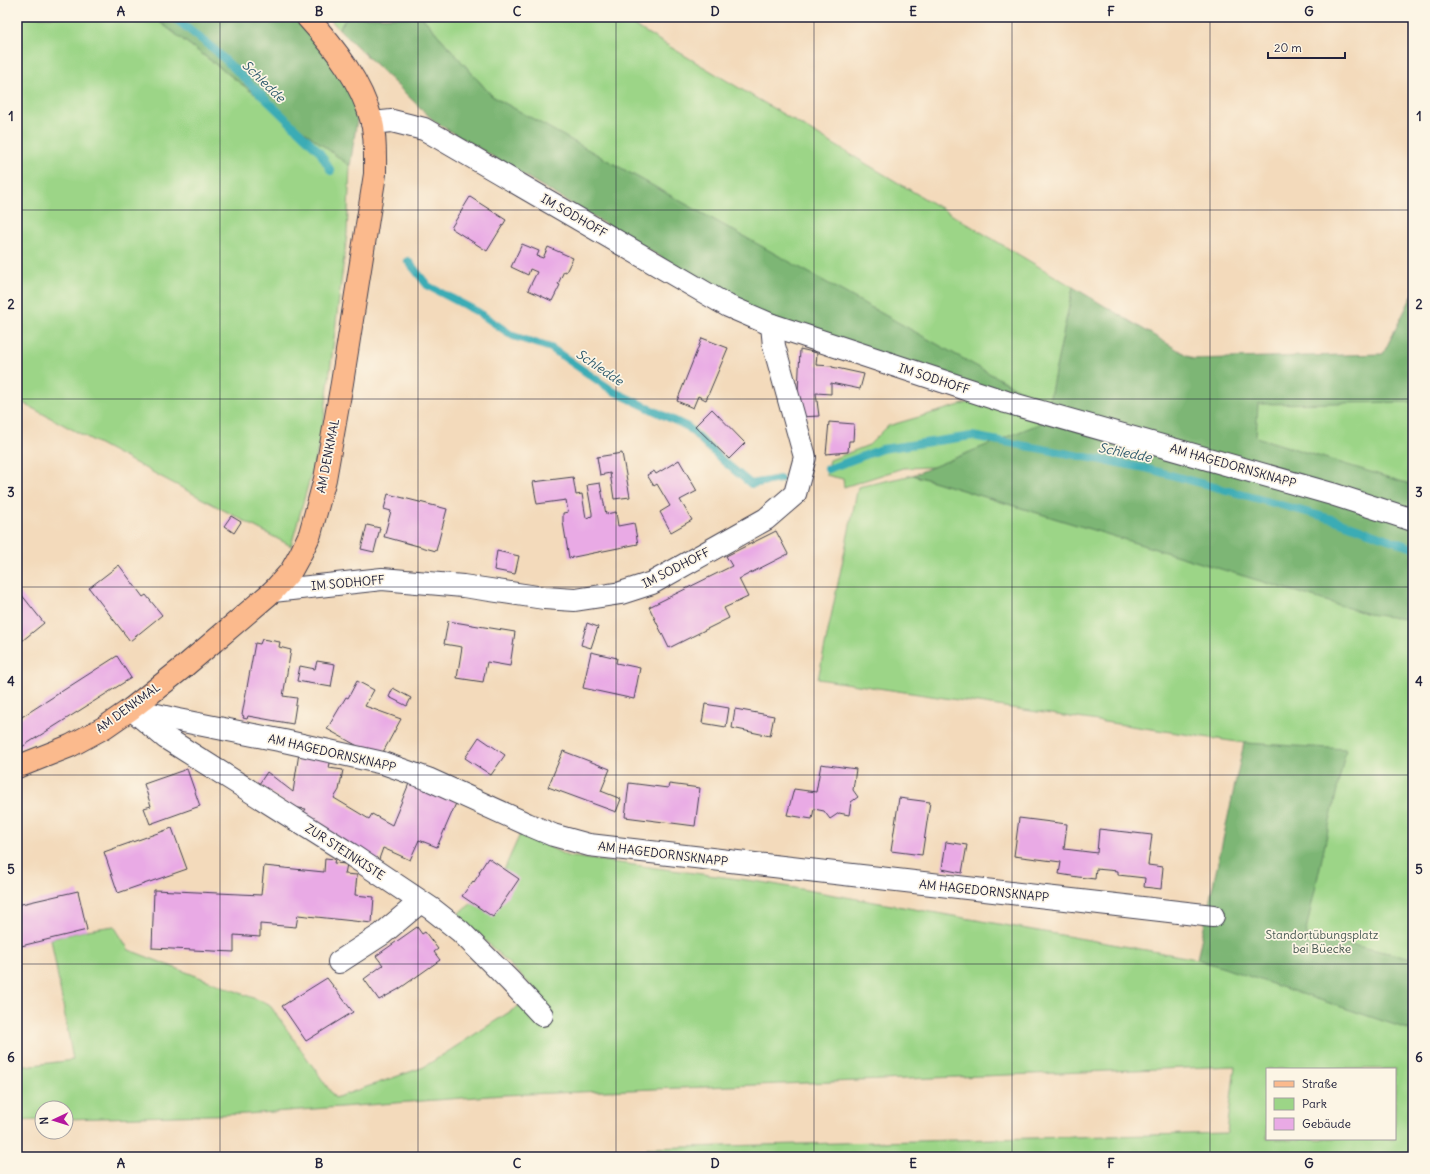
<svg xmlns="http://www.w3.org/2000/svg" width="1430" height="1174" viewBox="0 0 1430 1174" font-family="Delius,sans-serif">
<rect width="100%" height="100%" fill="#fcf5e5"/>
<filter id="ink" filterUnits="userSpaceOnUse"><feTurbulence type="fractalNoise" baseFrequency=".025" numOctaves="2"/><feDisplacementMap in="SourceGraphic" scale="8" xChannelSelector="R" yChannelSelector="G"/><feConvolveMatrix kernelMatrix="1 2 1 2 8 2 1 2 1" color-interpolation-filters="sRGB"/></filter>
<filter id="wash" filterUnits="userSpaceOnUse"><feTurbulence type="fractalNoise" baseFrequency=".012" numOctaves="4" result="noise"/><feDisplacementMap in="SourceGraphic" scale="16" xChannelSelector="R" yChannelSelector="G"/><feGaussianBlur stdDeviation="0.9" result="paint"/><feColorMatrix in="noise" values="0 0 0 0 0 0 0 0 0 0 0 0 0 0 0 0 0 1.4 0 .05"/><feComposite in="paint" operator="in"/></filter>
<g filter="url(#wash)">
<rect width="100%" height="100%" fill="#f3dabb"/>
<g fill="#9cd587" stroke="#5f7c61" fill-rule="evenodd">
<path d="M17,17H153L350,166L347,234L322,435L291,546L17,400Z"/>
<path d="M328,17H347L339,29Z"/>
<path d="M422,17H620L1073,287L1052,390L1413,380V1157H651L646,1148L1227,1133L1235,1066L503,1095L246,1114L66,1119V1108H42V1120L17,1121V1067L73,1060L51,939L87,930L114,926L129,950L269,1004L335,1098L424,1067L539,993L458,914L498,883L521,832L567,856L761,882L1197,959L1235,971L1288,746L1244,743L818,679L858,487L913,475L1331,602L964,466L903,468L844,487L843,479L826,475L830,460L869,445L888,426L998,394L492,96ZM1267,1069H1395V1139H1267Z"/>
</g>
<g fill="#7db674" stroke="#506c58">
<path d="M153,17H297L317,38L359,106L350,166Z"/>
<path d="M347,17H422L492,96L1048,406L1073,287L1193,359L1383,354L1413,294V402L1258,404L1256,437L1413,485V620L1368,614L913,475L1046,421L765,316L724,295L435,122L339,29Z"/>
<path d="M1244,743L1346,749L1305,935L1413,958V1031L1197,959Z"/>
</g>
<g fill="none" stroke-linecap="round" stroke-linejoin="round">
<g stroke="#3aacb5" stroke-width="8">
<path d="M173,17L215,50L319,151L331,171"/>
<path d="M408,261L428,286L478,312L513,336L551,348L613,391L688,427L722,460L751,484L780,479"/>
<path d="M828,469L882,449L972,436L1145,468L1332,519L1413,548"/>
</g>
</g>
<g id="blocks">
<g fill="#e9aae5">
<path d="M470,197L506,220L487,251L451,228Z"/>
<path d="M522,244L539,251L537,256L543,258L548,247L573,258L566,272L564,271L558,284L560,285L552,301L528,290L537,272L530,269L528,275L511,267Z"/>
<path d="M702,338L728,348L706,400L698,396L693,408L677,401Z"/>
<path d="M800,349L817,353L816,365L832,366V367L864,374L860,389L831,383V394L816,393L819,416L801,417L798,392Z"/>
<path d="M712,409L745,443L729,459L695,426Z"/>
<path d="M829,422L854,424L853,441H849L848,452L826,454Z"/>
<path d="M622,453L630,497L614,499L610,473L600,475L597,457Z"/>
<path d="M679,460L697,491L680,500L692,520L671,532L660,512L670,506L657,484L654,486L647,475L654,471L656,474Z"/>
<path d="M573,477L576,495L582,494L586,518L592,516V513L587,485L600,483L606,514L616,512L618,526L634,523L638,544L569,558L563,522V513L568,512L566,500L537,504L533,482Z"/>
<path d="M388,494L447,509L436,551L385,537H384L391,511L384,509Z"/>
<path d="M231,516L241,522L234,533L224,526Z"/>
<path d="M367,525L380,528L374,552L361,549Z"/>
<path d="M776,531L788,554L739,579L748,597L724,608L729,618L669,648L649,607L732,566L726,556Z"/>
<path d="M497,551L519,556L515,574L494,570Z"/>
<path d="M119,565L143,597L146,595L162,615L130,641L89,588Z"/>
<path d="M17,589L44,623L17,645Z"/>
<path d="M448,621L515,632L510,666L487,662L483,682L457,678L462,647L444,644Z"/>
<path d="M587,623L598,627L591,648L581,645Z"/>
<path d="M262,639L280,642L279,647L291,650L283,696L297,698L293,724L248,716L247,719L243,718L244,716L242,715L255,643L260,644Z"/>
<path d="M591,652L617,658L616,663L640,668L634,699L583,688Z"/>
<path d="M117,656L131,678L17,750V720Z"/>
<path d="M317,661L335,664L331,687L297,681L300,666L315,669Z"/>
<path d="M357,681L374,690L365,706L401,719L382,754L363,749L327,729L346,697L348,698Z"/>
<path d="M393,688L411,698L407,706L389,697Z"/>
<path d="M705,704L729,708L726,727L702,723Z"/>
<path d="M735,709L774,716L770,736L732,728Z"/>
<path d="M479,737L505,755L491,775L465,758Z"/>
<path d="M563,751L610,769L601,791L621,799L616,812L548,787Z"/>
<path d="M299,753L331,758L329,768L343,770L339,790L334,798L369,819L372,814L392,825L410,781L457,801L437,847L419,840L410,860L383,848L378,862L302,815L306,809L291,807L259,784L267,772L293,792Z"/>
<path d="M821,764L856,769L853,790L858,797L851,802L849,815L839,813L830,819L824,811L814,809L812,819L787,815L794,789L816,792Z"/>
<path d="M187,769L200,806L150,824L144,808L151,806L144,784Z"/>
<path d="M629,783L668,788L669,784L700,788L695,826L625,817Z"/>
<path d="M899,798L930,802L922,855L891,851Z"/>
<path d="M1019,818L1067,824L1064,849L1081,851L1097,853L1099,829L1152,835L1148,865L1163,867L1161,889L1144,887L1145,878L1118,875V871L1096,869L1095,879L1078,877L1059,874L1061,862L1014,856Z"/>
<path d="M172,828L187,869L118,893L104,852Z"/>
<path d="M946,842L967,845L962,873L942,869Z"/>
<path d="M325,858L335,859L334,863L347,864L345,874L357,875L355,895L374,897L372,923L298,915L296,927L260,924V937L234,935V952L152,948L154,890L261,895L264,866L324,872Z"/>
<path d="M488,858L519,879L493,917L462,896L473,881L474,882L480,873L479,872Z"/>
<path d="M78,891L87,930L17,947V905Z"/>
<path d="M417,927L422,934L425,932L438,949L434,952L440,960L399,989L379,1000L364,979L383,965L376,956Z"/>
<path d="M327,978L353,1012L306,1041L282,1006Z"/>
</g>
</g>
</g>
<g filter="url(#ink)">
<use href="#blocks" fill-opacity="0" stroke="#413e4e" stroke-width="1"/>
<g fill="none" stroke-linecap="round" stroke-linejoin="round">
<defs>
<g id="minor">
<path d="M372,123L392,121L424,129L728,306L772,325L1006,402L1332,494L1413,520"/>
<path d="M273,591L382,579L463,586L544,598L575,600L621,593L652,583L766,519L795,494L805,457L774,346L772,325"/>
<path d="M131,709L178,720L284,741L383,763L428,779L527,824L553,835L589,845L1213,916"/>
<path d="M135,712L166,738L350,854L432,909L460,931L510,981L542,1015"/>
<path d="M339,962L382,934L420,902"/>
</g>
<path id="major" d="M17,767L70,746L105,727L131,709L185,666L273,591L291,571L301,553L310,534L325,479L342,383L375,174C375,157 376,139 372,122C361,81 335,48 307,17"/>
</defs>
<use href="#minor" stroke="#413e4e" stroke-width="24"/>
<use href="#major" stroke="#413e4e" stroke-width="24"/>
<use href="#minor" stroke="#fff" stroke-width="22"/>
<use href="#major" stroke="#fbba8d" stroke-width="22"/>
</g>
</g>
<path fill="none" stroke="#22223b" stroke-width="1" stroke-opacity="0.55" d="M220,17V1157M418,17V1157M616,17V1157M814,17V1157M1012,17V1157M1210,17V1157M17,210H1413M17,399H1413M17,587H1413M17,775H1413M17,964H1413"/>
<g text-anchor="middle" stroke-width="3.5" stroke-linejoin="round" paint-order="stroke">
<g font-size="12" fill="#22223b" stroke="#fcf5e5">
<text transform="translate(574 216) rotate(30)" y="4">IM SODHOFF</text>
<text transform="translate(934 379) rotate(18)" y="4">IM SODHOFF</text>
<text transform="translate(328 456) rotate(-79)" y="4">AM DENKMAL</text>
<text transform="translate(1233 466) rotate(16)" y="4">AM HAGEDORNSKNAPP</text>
<text transform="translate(676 568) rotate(-27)" y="4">IM SODHOFF</text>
<text transform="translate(348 583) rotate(-5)" y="4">IM SODHOFF</text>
<text transform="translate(128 708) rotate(-36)" y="4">AM DENKMAL</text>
<text transform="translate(332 753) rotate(13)" y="4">AM HAGEDORNSKNAPP</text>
<text transform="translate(345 852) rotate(33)" y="4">ZUR STEINKISTE</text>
<text transform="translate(663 854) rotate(7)" y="4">AM HAGEDORNSKNAPP</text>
<text transform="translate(984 891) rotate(6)" y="4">AM HAGEDORNSKNAPP</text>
</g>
<g font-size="12" fill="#475852" stroke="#fcf5e5">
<text x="1322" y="939">Standortübungsplatz<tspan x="1322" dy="14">bei Büecke</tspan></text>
</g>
<g font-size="13" font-style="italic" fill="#2c596c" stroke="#fcf5e5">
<text transform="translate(264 81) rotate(44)" y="5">Schledde</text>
<text transform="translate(600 367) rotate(34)" y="5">Schledde</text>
<text transform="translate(1125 452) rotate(11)" y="5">Schledde</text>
</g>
</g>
<rect width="1430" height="1174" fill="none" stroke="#fcf5e5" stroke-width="44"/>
<rect x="1266" y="1068" width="130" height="72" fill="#fcf5e5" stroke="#a5a1a1"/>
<rect x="1274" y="1081" width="20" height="6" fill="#fbba8d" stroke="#a5a1a1"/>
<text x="1302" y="1088" font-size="12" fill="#22223b">Straße</text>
<rect x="1274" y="1098" width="20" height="12" fill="#9cd587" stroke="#a5a1a1"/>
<text x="1302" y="1108" font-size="12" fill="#22223b">Park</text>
<rect x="1274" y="1118" width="20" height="12" fill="#e9aae5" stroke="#a5a1a1"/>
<text x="1302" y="1128" font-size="12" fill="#22223b">Gebäude</text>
<g transform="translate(54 1120) rotate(266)"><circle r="19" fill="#fcf5e5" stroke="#a5a1a1"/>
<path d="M0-3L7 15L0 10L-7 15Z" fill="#b5179e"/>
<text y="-6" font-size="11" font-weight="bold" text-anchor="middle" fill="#22223b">N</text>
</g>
<path d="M1268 52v6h77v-6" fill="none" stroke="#22223b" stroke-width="2"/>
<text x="1274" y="52" font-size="12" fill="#22223b" stroke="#fcf5e5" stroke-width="3" paint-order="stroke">20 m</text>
<rect x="22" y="22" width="1386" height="1130" fill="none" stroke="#22223b" stroke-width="1.5"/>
<g font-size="13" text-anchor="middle" font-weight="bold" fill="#22223b">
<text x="121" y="16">A</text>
<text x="319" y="16">B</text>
<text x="517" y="16">C</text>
<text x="715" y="16">D</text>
<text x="913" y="16">E</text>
<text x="1111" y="16">F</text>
<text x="1309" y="16">G</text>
<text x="11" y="121">1</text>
<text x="1419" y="121">1</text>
<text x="11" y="309">2</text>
<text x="1419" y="309">2</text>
<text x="11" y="497">3</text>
<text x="1419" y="497">3</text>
<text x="11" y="686">4</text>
<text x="1419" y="686">4</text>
<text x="11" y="874">5</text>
<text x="1419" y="874">5</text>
<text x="11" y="1062">6</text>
<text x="1419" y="1062">6</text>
<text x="121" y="1168">A</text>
<text x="319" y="1168">B</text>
<text x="517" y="1168">C</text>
<text x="715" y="1168">D</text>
<text x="913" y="1168">E</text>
<text x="1111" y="1168">F</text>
<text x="1309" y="1168">G</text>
</g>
</svg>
